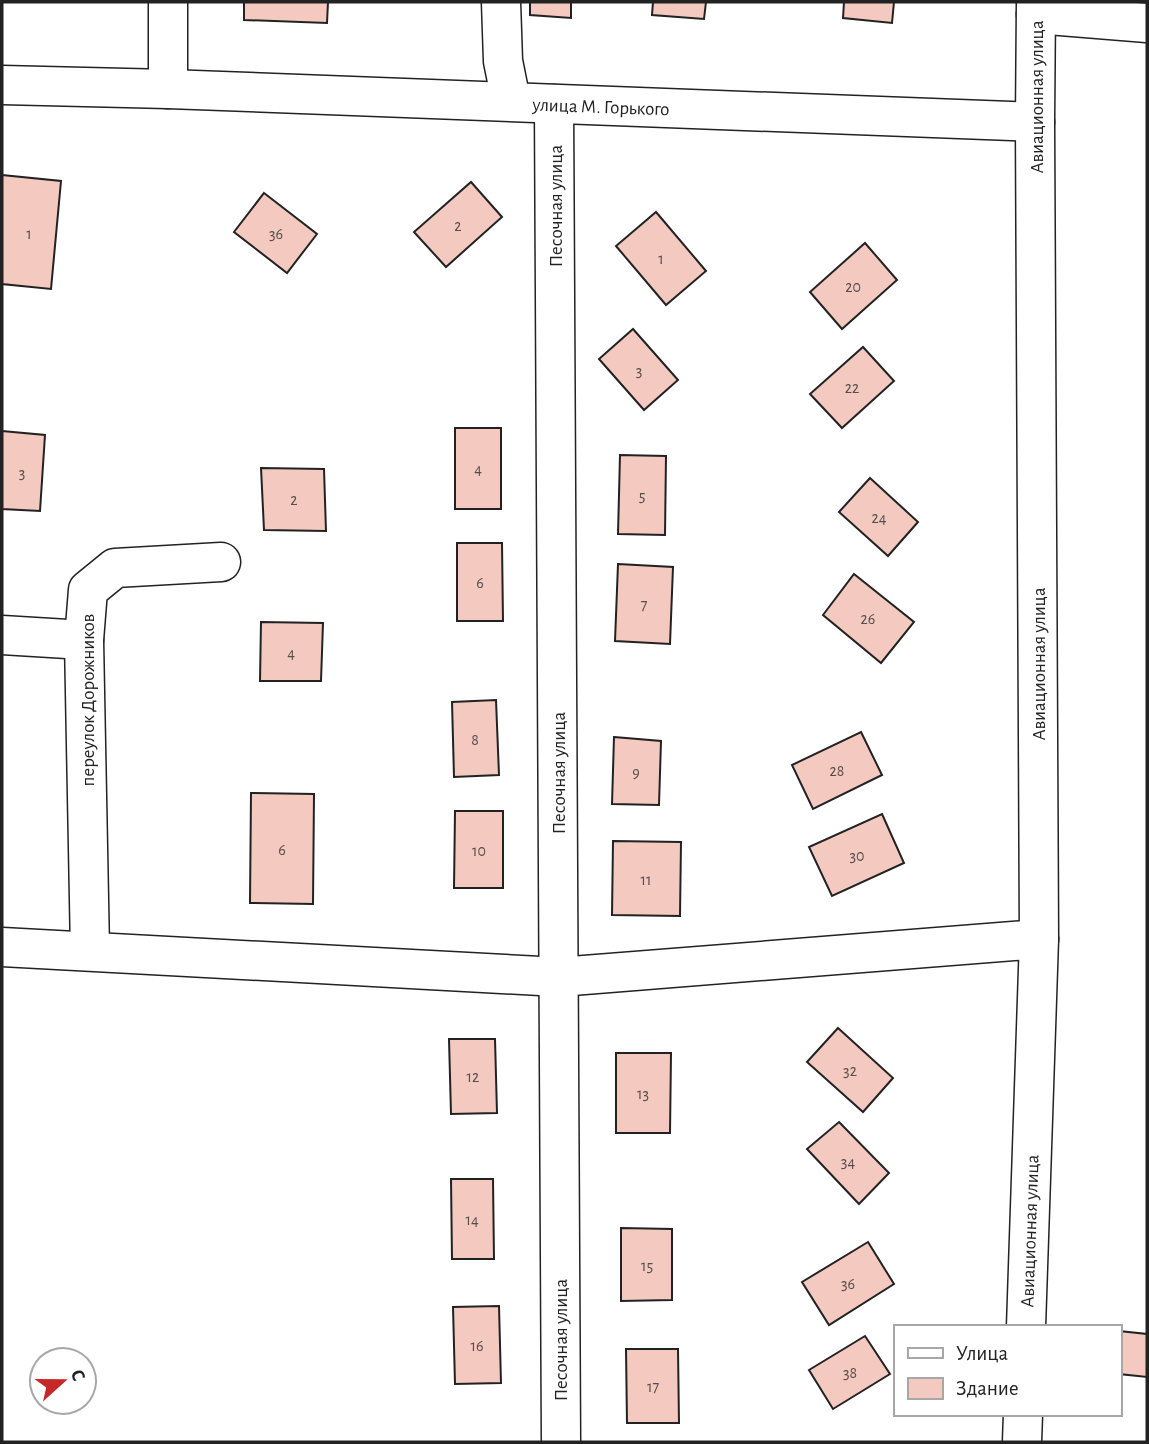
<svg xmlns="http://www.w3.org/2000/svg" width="1149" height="1444" viewBox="0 0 1149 1444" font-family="'Alegreya Sans',sans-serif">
<rect width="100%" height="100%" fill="#fff"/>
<g fill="#f3c9c0" stroke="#222" stroke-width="2">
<path d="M244,2H328L327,23L244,20Z"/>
<path d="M530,2H571V18L530,15Z"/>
<path d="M653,2H706L704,19L652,15Z"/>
<path d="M844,2H894L892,23L843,18Z"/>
<path d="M2,175L61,181L51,289L2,284Z"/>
<path d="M471,182L502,217L446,267L414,232Z"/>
<path d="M264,193L317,234L287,273L234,232Z"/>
<path d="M656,212L706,271L666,305L616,246Z"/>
<path d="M865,243L897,280L842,329L810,292Z"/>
<path d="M633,329L678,380L644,410L599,359Z"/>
<path d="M863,347L894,381L842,428L810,394Z"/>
<rect x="455" y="428" width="46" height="81"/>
<path d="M2,431L45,435L40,511L2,509Z"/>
<path d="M620,455L666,456L665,535L618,534Z"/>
<path d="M261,468L324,469L326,531L264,530Z"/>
<path d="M870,478L918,522L888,556L839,512Z"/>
<path d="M457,543H502L503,621H457Z"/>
<path d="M618,564L673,567L670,644L615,641Z"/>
<path d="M854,574L914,622L881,663L823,615Z"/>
<path d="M261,622L323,623L321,681H260Z"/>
<path d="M496,700L499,775L454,777L452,702Z"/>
<path d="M861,732L882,775L813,809L792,765Z"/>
<path d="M614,737L661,741L659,805L612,804Z"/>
<path d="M251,793L314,794L313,904L250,903Z"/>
<path d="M455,811H503V888H454Z"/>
<path d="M882,814L904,863L832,896L809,847Z"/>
<path d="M613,841L681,842L680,916L612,915Z"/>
<path d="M838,1028L893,1078L863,1112L807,1062Z"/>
<path d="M449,1039H495L497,1113L451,1114Z"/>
<path d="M616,1053H671L670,1133H616Z"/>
<path d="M839,1122L889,1173L859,1204L807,1149Z"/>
<path d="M451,1179H493L494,1259H452Z"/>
<path d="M621,1228L672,1229V1300L621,1301Z"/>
<path d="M868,1242L894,1284L829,1325L802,1282Z"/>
<path d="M499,1306L501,1383L455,1384L453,1307Z"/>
<path d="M1119,1331L1147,1334V1377L1119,1374Z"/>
<path d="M865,1336L890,1374L833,1409L809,1370Z"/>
<path d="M626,1349H678L679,1423H627Z"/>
</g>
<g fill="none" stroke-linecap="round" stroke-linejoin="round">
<defs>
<g id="minor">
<path d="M501,2L503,61L511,101"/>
<path d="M1036,14L1147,23"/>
<path d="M2,85L168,89L1035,122"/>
<path d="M168,89V2"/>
<path d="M554,104L561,1442"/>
<path d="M2,635L84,640"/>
<path d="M2,947L559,977L1039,939"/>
<path d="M90,951L84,640L88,590L115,568L221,562"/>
</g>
<g id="major">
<path d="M1026,1327L1039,939L1035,122L1036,2"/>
<path d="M1022,1442L1023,1414"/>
</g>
</defs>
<use href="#minor" stroke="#222" stroke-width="41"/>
<use href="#major" stroke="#222" stroke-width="41"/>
<use href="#minor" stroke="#fff" stroke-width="38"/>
<use href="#major" stroke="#fff" stroke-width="38"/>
</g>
<g text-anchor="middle" stroke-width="5" stroke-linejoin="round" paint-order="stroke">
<g font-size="16" fill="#564c4a">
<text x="458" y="231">2</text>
<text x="29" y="239">1</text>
<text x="276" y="239">36</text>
<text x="661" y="264">1</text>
<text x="853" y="292">20</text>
<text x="639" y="376">3</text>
<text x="852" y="393">22</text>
<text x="478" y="474">4</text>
<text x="22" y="478">3</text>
<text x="642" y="501">5</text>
<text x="294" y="505">2</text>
<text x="879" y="523">24</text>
<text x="480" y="588">6</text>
<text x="644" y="610">7</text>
<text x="868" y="624">26</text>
<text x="291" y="658">4</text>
<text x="475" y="745">8</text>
<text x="837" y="776">28</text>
<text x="636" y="778">9</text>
<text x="282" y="855">6</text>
<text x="479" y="856">10</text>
<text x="857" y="861">30</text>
<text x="646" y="885">11</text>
<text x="850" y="1076">32</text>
<text x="473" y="1082">12</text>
<text x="643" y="1099">13</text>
<text x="848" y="1167">34</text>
<text x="472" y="1225">14</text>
<text x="647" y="1271">15</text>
<text x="848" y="1289">36</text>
<text x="477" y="1351">16</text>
<text x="850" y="1378">38</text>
<text x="653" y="1392">17</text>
</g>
<g font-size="19" fill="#222" stroke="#fff">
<text transform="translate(1036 97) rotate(-90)" y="7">Авиационная улица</text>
<text transform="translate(601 106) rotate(2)" y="7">улица М. Горького</text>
<text transform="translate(555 206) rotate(-90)" y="7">Песочная улица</text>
<text transform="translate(1038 664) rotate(-90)" y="7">Авиационная улица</text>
<text transform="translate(87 700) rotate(-90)" y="7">переулок Дорожников</text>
<text transform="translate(558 773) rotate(-90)" y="7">Песочная улица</text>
<text transform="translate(1029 1231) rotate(-88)" y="7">Авиационная улица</text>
<text transform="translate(560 1340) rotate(-90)" y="7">Песочная улица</text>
</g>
</g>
<rect width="1149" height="1444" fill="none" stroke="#222222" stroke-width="7"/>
<rect x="894" y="1325" width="228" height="91" fill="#ffffff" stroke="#a7a7a7" stroke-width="2"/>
<rect x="908" y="1348" width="35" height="10" fill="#ffffff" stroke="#a7a7a7" stroke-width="2"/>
<text x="956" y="1360" font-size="21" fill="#222222">Улица</text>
<rect x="908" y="1378" width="35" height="21" fill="#f3c9c0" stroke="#a7a7a7" stroke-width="2"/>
<text x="956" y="1395" font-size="21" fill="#222222">Здание</text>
<g transform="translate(63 1381) rotate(69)"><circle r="33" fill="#ffffff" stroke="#a7a7a7" stroke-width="2"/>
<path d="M0-5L12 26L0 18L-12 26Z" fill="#c62828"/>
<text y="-10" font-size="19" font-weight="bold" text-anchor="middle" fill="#222222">С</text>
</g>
</svg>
